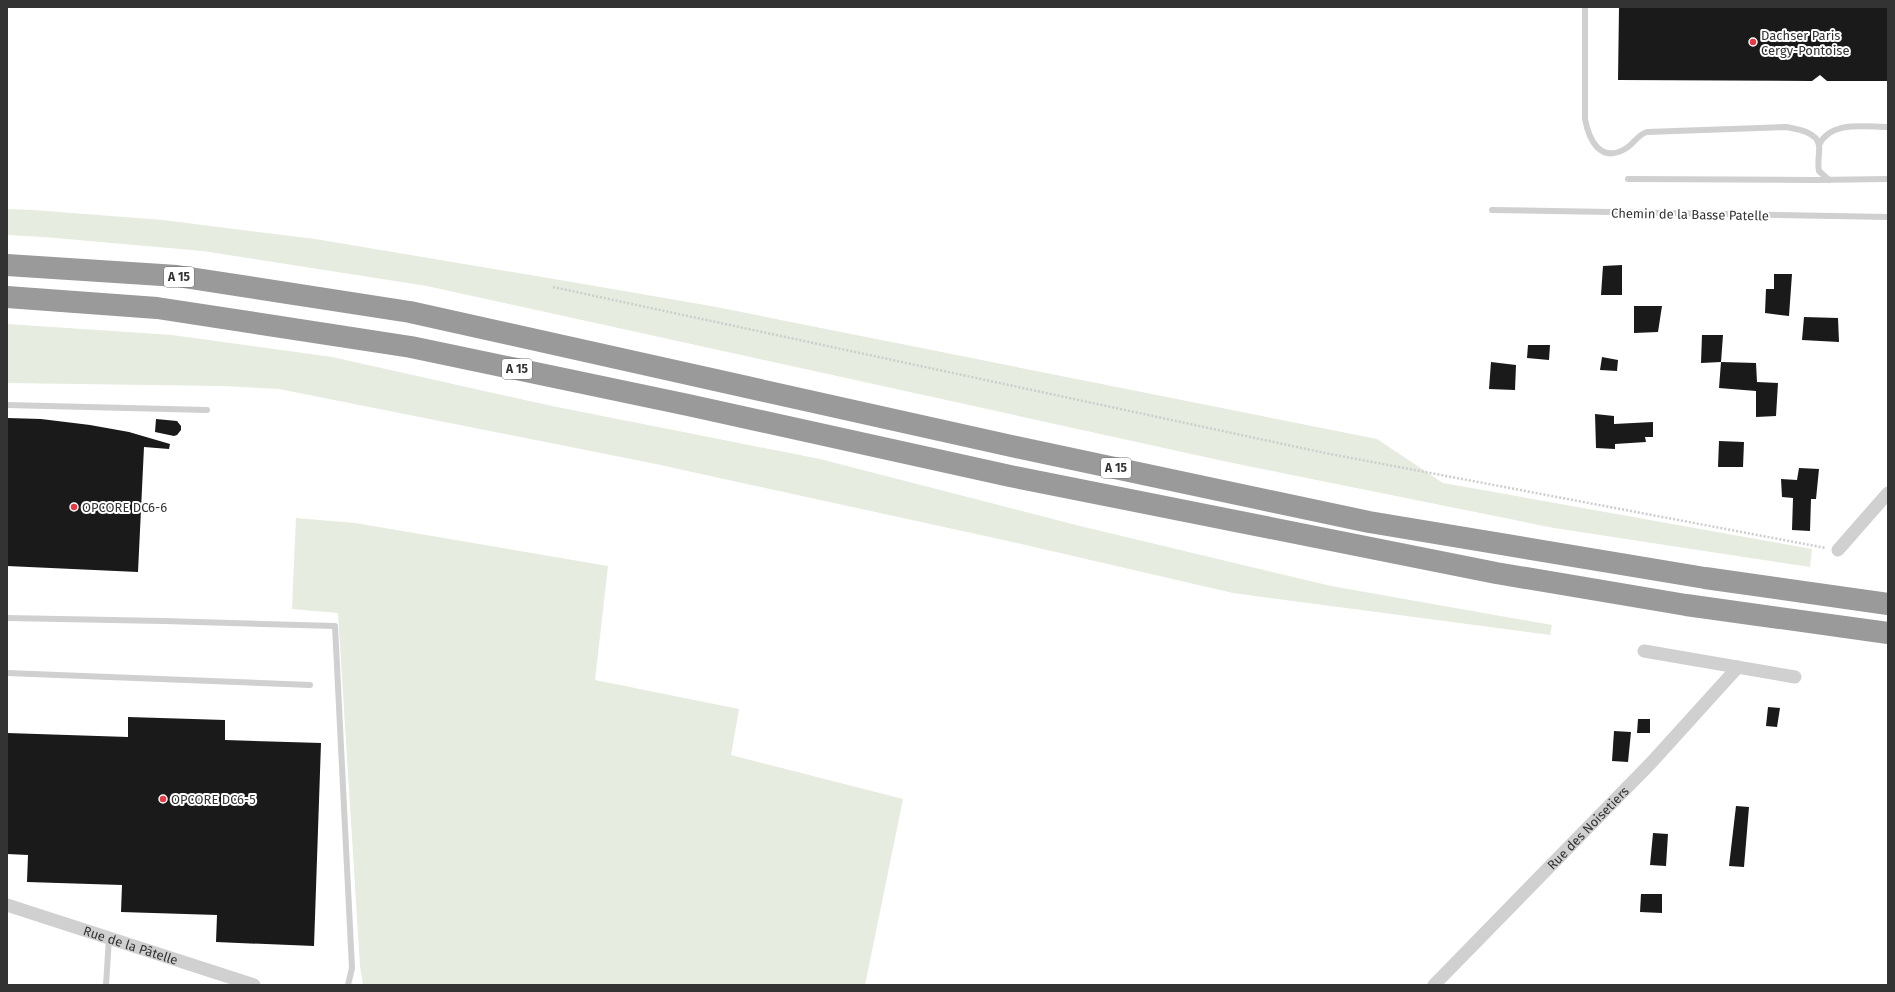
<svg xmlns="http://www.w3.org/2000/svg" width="1895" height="992" viewBox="0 0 1895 992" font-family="'Fira Sans',sans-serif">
<rect width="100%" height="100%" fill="#fff"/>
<g fill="#e6ecdf">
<path d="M7,209L33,210L163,220L315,239L560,280L711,306L1377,439L1443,483L1812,549L1810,567L1554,528L1228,462L427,286L203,251L44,237L7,235Z"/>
<path d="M7,324L172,335L332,357L552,406L820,459L1080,526L1331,586L1552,625L1550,635L1233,593L1008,541L656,464L279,389L224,386L7,383Z"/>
<path d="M296,518L355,523L608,566L595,680L739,709L731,755L903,799L865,985H363L360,966L338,613L292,609Z"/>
</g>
<g fill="#1a1a1a">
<path d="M1619,7H1888V81H1827L1820,75L1812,81L1618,80Z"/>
<path d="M1622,265V295H1601L1603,266Z"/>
<path d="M1774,274H1792L1789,316L1765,313L1766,289H1774Z"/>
<path d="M1634,306H1662L1658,332L1634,333Z"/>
<path d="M1804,317L1838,318L1839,342L1802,340Z"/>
<path d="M1702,335H1723L1721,362L1701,363Z"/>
<path d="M1528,345H1550L1549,360L1527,358Z"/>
<path d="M1602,357L1618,360L1617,371L1600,370Z"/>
<path d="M1491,362L1516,365L1515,390L1489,389Z"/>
<path d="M1721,362L1756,363L1757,382L1778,383L1776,416L1756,417V391L1719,388Z"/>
<path d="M1595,414L1614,416V424L1653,422V437H1645L1646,442L1615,444V449L1596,448Z"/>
<path d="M7,418L41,419L90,425L129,432L170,444L169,449L144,447L138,572L7,566Z"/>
<path d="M156,419L177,421L181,426V430L177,435L174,436L155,432Z"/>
<path d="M1719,441L1744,442L1743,467H1718Z"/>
<path d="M1799,468L1819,469L1816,499H1811L1810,531L1792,530L1793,498L1782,497L1781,479L1797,480Z"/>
<path d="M1768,707L1780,708L1777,727L1766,726Z"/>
<path d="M128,717L225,720V740L321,743L314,946L216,942L217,915L121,912L122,885L27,882L28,855L7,854V733L128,737Z"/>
<path d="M1638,719H1650V733H1637Z"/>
<path d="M1614,731L1631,732L1628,762L1612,761Z"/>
<path d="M1736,806L1749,807L1744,867L1729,866Z"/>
<path d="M1653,833L1668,834L1666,866L1650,865Z"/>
<path d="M1641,894H1662V913L1640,912Z"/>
</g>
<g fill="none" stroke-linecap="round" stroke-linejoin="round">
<path stroke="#cdcdcd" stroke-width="2.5" stroke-dasharray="2 2" stroke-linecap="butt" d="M553,287L1325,453L1826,548"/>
<g stroke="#d0d0d0" stroke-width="6">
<path d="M1585,7V119C1589,140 1600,163 1625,149C1634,144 1637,135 1647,132L1786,127C1797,129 1817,132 1819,145C1820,154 1817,162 1819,171L1829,180"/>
<path d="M1819,145C1831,120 1865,127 1888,127"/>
<path d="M1628,179L1814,180L1888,179"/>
<path d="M1492,210L1888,217"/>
<path d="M7,405L207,410"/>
<path d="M7,618L164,621L335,626L352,968L348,985"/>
<path d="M7,673L310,685"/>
<path d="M106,985L109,938"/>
</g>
<g stroke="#d0d0d0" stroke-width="13">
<path d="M1838,550L1888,493"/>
<path d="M1644,651L1795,677"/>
<path id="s1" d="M7,905L254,985"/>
<path id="s2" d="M1434,985L1650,764L1738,667"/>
</g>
<g stroke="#9a9a9a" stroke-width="22">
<path d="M7,265L177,276L410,312L1016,447L1369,522L1705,578L1888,604"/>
<path d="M7,297L157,308L411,347L688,405L1010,476L1496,573L1686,605L1888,633"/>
</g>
</g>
<g fill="#e63946" stroke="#fff" stroke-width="1.5">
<circle cx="1753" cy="42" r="4"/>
<circle cx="74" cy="507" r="4"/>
<circle cx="163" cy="799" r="4"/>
</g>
<g text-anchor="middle" stroke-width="4" stroke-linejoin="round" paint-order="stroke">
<g fill="#fff" stroke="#707070" stroke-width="1">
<rect x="164" y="267" width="30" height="20" rx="3"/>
<rect x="502" y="359" width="30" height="20" rx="3"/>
<rect x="1101" y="458" width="30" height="20" rx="3"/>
</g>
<g font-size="12" font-weight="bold" fill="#333">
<text x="179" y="281">A 15</text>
<text x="517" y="373">A 15</text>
<text x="1116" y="472">A 15</text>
</g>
<g font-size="13" fill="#333" stroke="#fff" text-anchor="start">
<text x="1761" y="40">Dachser Paris<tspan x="1761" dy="15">Cergy-Pontoise</tspan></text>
<text x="82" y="512">OPCORE DC6-6</text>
<text x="171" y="804">OPCORE DC6-5</text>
</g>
<g font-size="13" fill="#333" stroke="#fff">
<text transform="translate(1690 214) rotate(1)" y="5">Chemin de la Basse Patelle</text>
<text dy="5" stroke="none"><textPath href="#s2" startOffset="220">Rue des Noisetiers</textPath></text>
<text dy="5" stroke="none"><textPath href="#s1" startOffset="130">Rue de la Pâtelle</textPath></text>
</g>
</g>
<rect width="1895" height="992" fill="none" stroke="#333333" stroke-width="16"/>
</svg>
